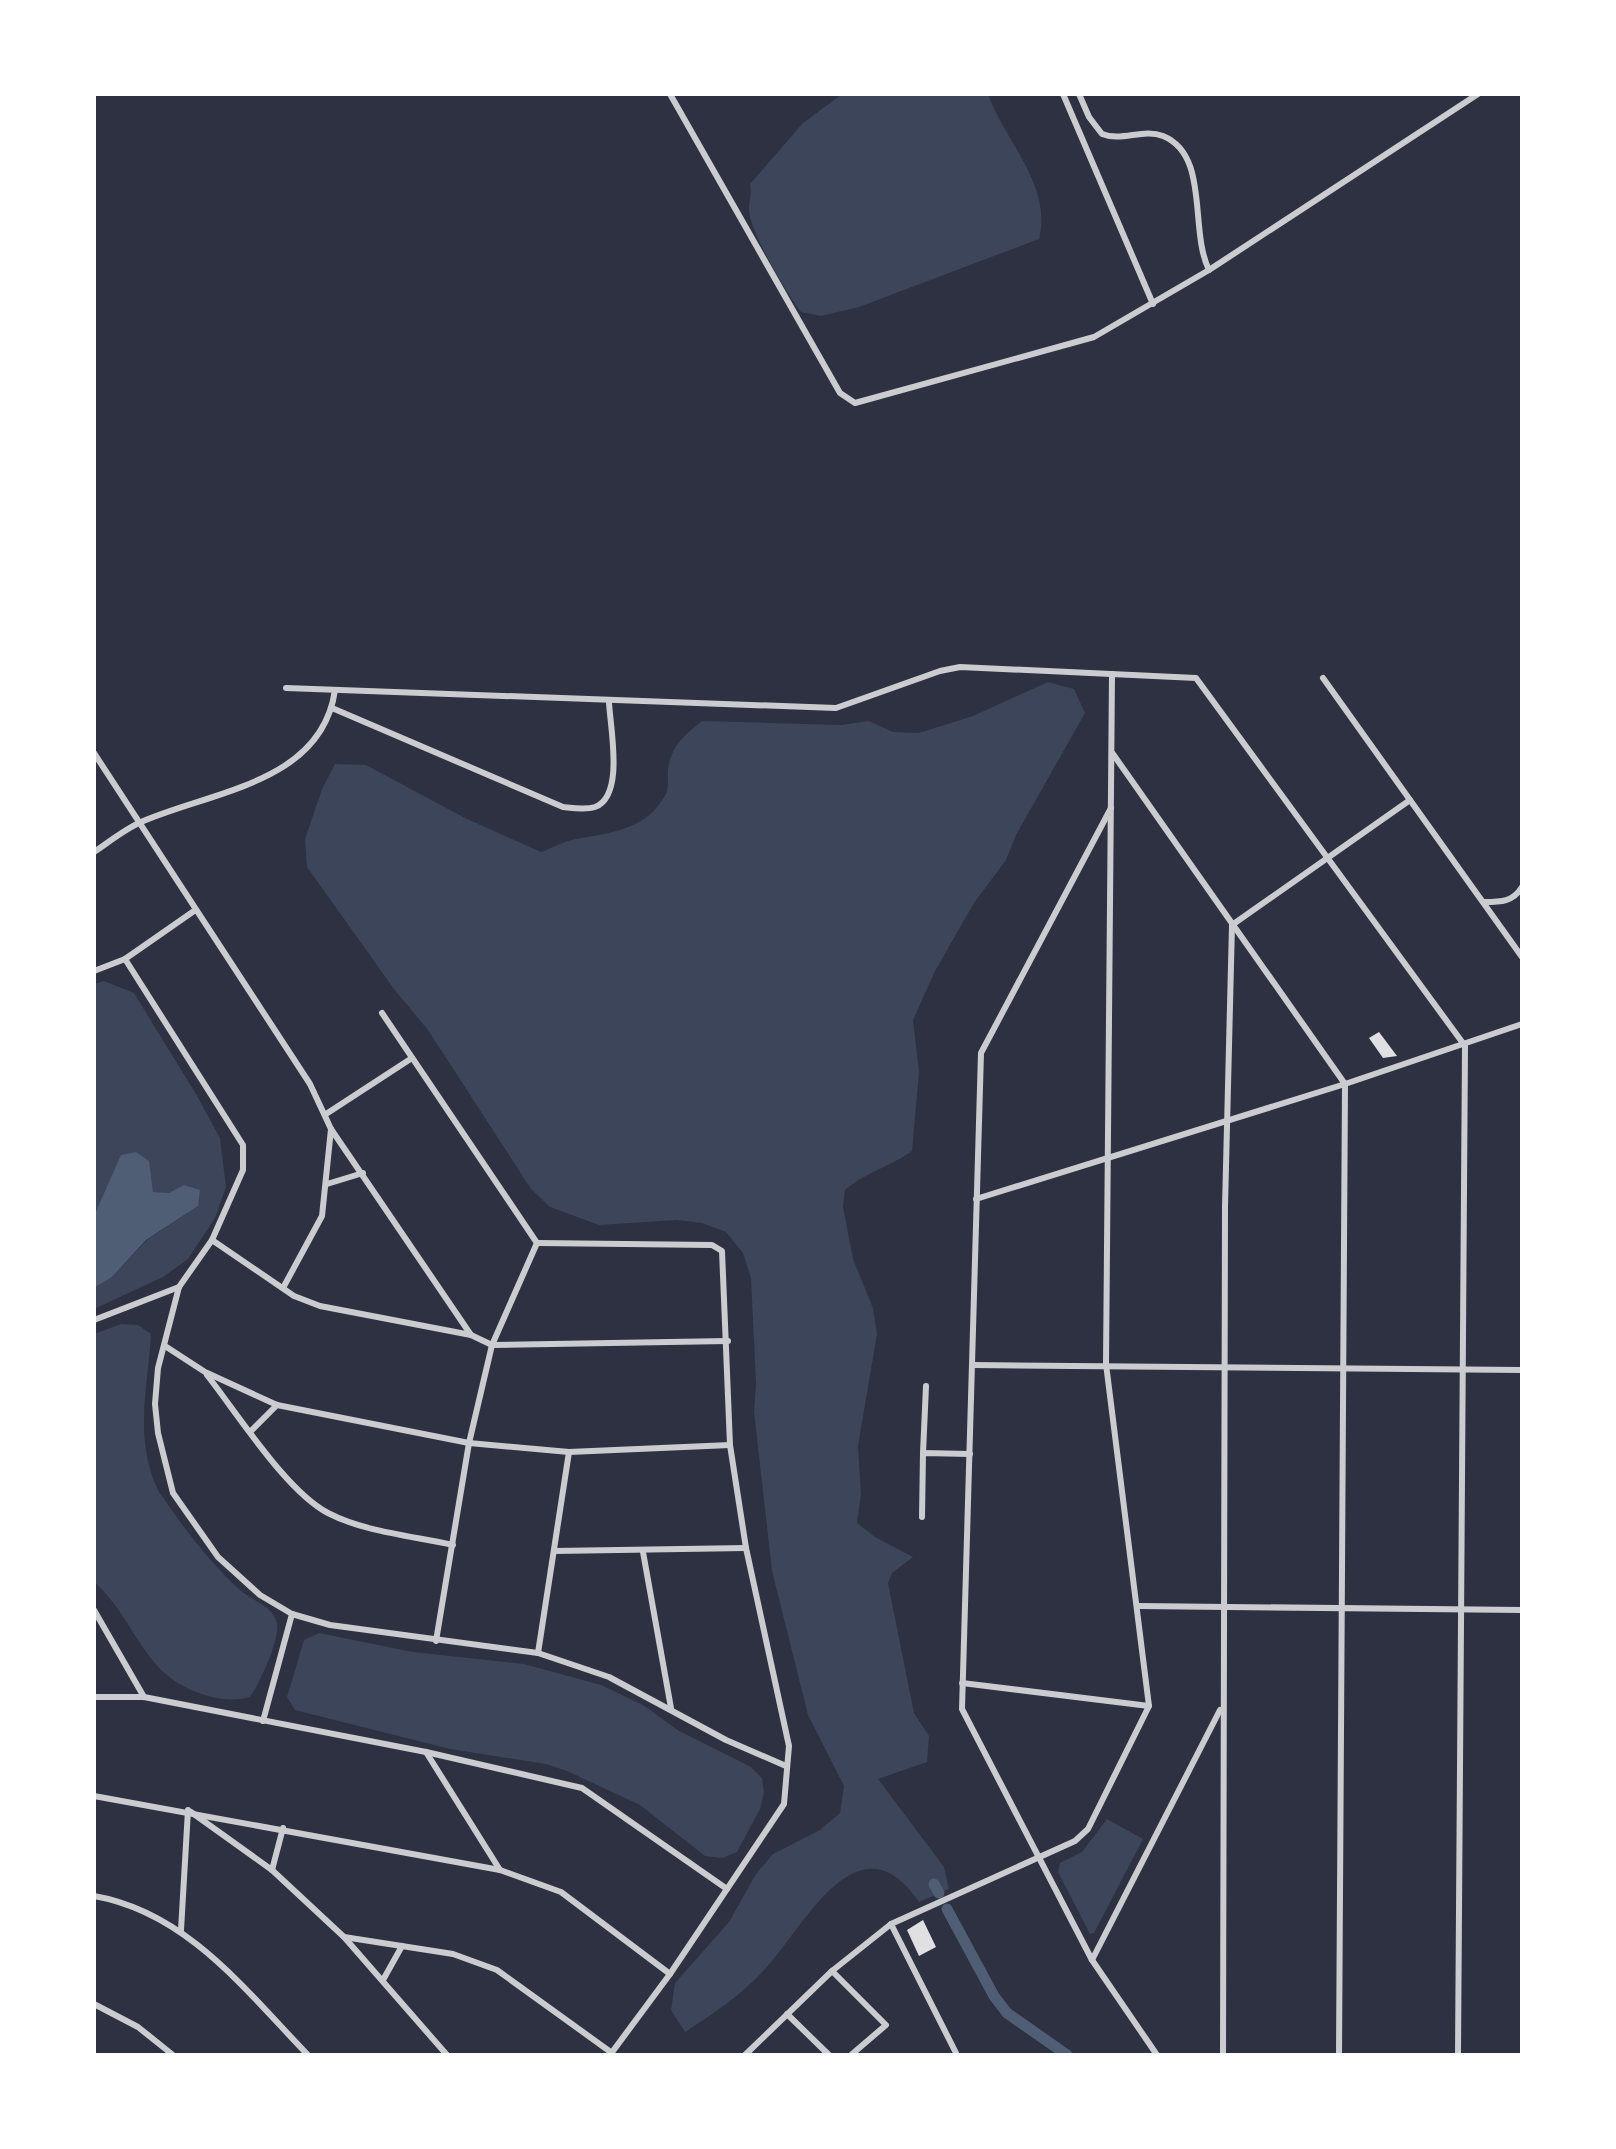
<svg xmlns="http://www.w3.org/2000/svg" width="1616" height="2149" viewBox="0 0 1616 2149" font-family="Manrope,sans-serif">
<rect width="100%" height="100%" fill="#2d3142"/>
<g fill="#3c4559">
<path d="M842,94H988C1004,140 1053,186 1039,239L859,307L821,316L801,312C788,296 748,229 749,209C749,199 752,195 750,184L803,123Z"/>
<path d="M1048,682L1074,689L1085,713L1016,835L1006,860L974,903L935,971L913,1020L919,1072L912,1151C888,1168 868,1171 845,1190L843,1207L853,1259L873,1308L877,1334L858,1446L861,1494L857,1523L875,1537L913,1557L892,1573L888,1583L914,1713L929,1736L927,1762L878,1779L944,1867L949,1889L919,1902C859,1814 806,1924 767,1967C744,1993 715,2013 685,2032L671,2010L675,1983L729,1922L756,1874L773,1854L820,1830L840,1813L844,1786L808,1715L772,1571L754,1412L756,1384L751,1278L743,1253L726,1232L702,1223L677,1220L599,1225L550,1207L531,1189L428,1030L394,989L307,867L305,839L322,789L335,764L366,765L465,818L541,852C552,848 564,841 576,839C610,833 647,830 666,794C670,785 666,774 669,764C673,744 687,733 702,721L841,725L869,721L893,732L919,733L973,716Z"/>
<path d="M104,981L134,993L196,1094L220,1138L226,1187L215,1218L188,1259L163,1277L94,1309V1288L112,1277L147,1240L198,1206C157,1188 143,1194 101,1201L94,1216V984Z"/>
<path d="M121,1324L138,1325L151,1334C148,1389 133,1438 159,1492C183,1527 210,1563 241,1591C253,1601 273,1606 277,1623C280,1640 260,1683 250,1697C232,1702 214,1699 196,1692C140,1670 136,1619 94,1582V1334Z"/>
<path d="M319,1633L413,1652L524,1664L601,1685L643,1705L679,1731L751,1767L762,1778L764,1793L760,1809L737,1852L722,1858L705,1856L640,1805L567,1771L546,1764L450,1749L295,1710L287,1697L304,1640Z"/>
<path d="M1107,1819L1143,1839L1094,1933L1090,1934L1058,1872L1060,1863L1082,1852Z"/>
</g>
<path fill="#4f5d75" d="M136,1152L149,1161L153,1192L169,1193L184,1185L200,1190L198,1206L146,1240L112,1277L94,1288V1216L121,1155Z"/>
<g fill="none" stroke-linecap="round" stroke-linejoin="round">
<g stroke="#4f5d75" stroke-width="11">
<path d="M934,1884L939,1893"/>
<path d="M947,1909L994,1996L1007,2013L1067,2055"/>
</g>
</g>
<g fill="#e0e0e3">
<path d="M1379,1032L1397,1056L1383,1058L1369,1038Z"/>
<path d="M923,1920L936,1947L919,1956L907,1930Z"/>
</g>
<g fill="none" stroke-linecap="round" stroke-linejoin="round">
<g stroke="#caccd0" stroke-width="6">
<path d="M670,94L840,393L855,403L1094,337L1209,270L1478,94"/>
<path d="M1063,94L1153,304"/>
<path d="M1079,94L1089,117L1102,134C1122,142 1143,128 1163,136C1210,155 1189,230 1209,270"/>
<path d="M1323,678L1522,957"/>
<path d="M286,688L836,708L940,671L960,667L1196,678L1465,1046L1458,2055"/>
<path d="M332,708L563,807C573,808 585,810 595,807C625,796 610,727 609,702"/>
<path d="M94,753L310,1084L331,1129L471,1335"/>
<path d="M1113,754L1345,1084L1339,2055"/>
<path d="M1111,808L981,1053L962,1709L1092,1960L1157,2055"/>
<path d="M94,852C109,842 125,829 141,822C212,791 322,783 335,690"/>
<path d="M1484,902C1501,902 1513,902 1522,887"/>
<path d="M125,959L243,1145V1170L212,1240L179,1287L158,1368L155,1404L158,1433L173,1493L218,1557L260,1595L292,1614L330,1625L538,1653L609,1677L726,1740L786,1766"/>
<path d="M94,971L125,959L194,911"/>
<path d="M382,1013L537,1243"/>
<path d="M326,1114L412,1058"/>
<path d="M327,1184L363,1173"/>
<path d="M976,1199L1345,1084L1522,1024"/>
<path d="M212,1240L294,1296L320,1306L471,1335L492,1345L728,1341"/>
<path d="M537,1243L712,1245L722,1251L730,1445L746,1548L789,1746L784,1804L670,1974L610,2055"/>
<path d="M283,1288L322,1216L331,1129"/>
<path d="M94,1320L179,1287"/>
<path d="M165,1346L205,1372L277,1405L469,1443L569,1452L730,1445"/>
<path d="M972,1365L1522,1370"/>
<path d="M207,1375C237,1413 286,1491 328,1513C364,1532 413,1536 453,1545"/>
<path d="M251,1431L277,1405"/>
<path d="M923,1453L926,1386"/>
<path d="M922,1517L923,1453L970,1454"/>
<path d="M554,1551L746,1548"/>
<path d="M643,1552L671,1708"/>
<path d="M1138,1606L1522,1610"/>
<path d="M94,1610L144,1697"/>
<path d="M436,1641L469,1443L492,1345L537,1243"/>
<path d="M538,1653L569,1452"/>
<path d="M962,1683L1149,1706"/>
<path d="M94,1697H144L426,1752L582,1788L727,1889"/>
<path d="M263,1721L292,1614"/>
<path d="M426,1752L500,1870"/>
<path d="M94,1796L500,1870L561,1892L670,1974"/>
<path d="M191,1812L272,1870L344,1937L447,2055"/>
<path d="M272,1870L283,1828"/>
<path d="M94,1896C187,1912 246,1991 308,2055"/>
<path d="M891,1924L957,2055"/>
<path d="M181,1930L188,1810"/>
<path d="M344,1937L453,1954L497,1970L612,2053"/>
<path d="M1092,1960L1220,1710"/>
<path d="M832,1971L886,2025L851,2055"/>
<path d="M383,1980L402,1946"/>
<path d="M94,2004L138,2027L173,2055"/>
<path d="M787,2014L829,2055"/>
<path d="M745,2055L832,1971L891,1924L1075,1841L1088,1829L1149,1706L1106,1364L1112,674"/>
<path d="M1223,2055L1225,1207L1232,925L1410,800"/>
</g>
</g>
<rect width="1616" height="2149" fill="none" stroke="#ffffff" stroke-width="192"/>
</svg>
